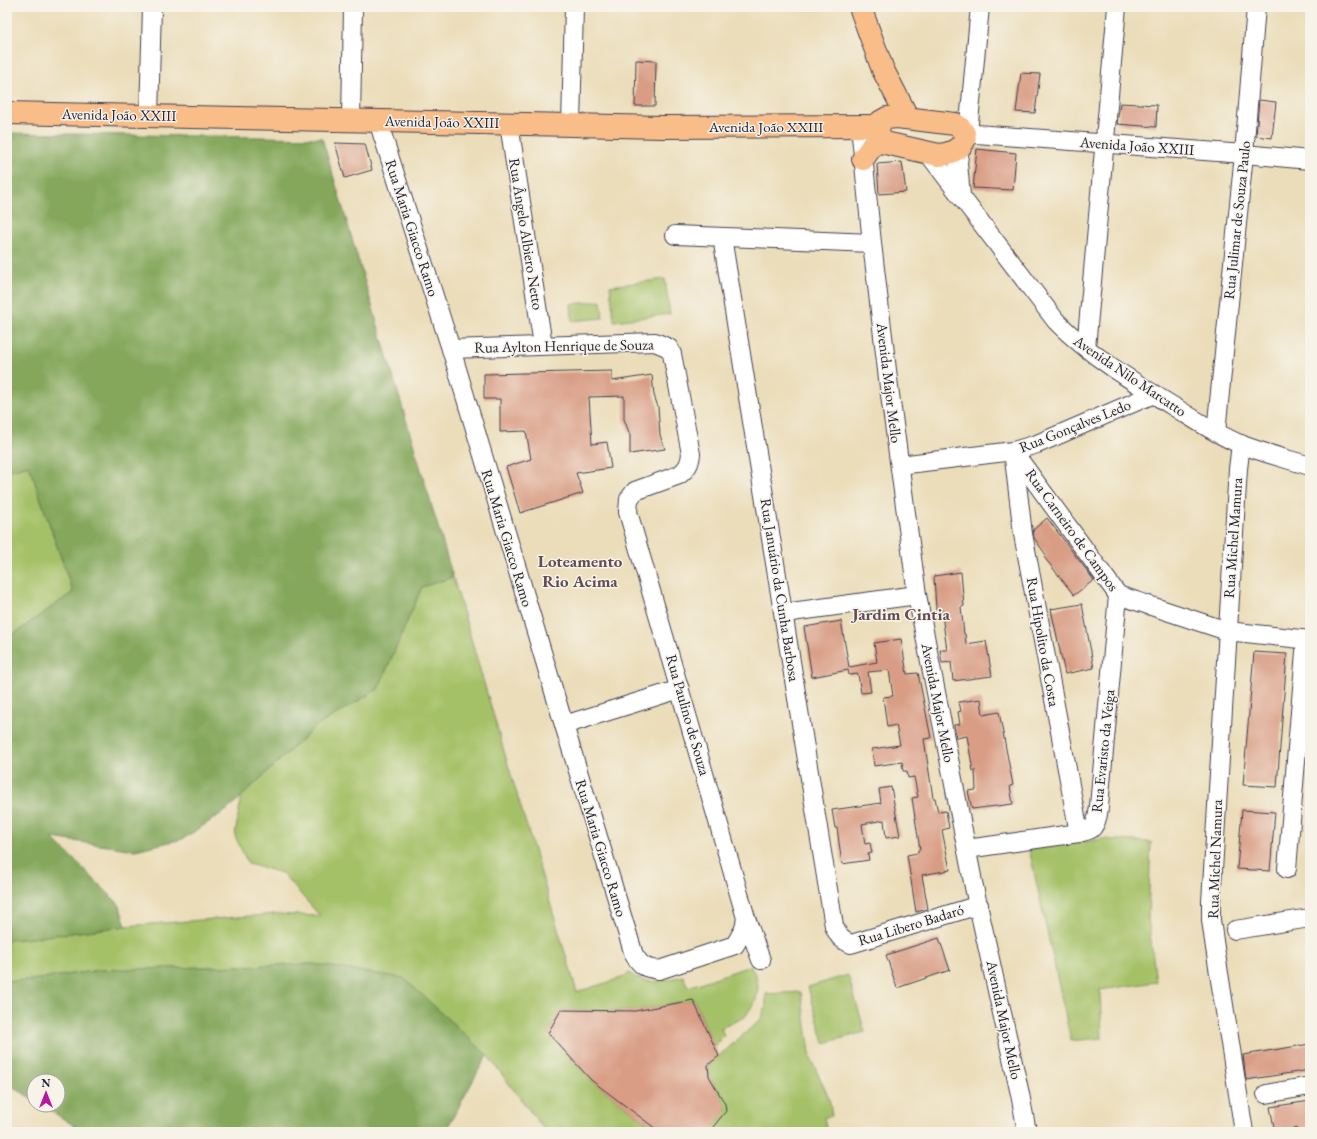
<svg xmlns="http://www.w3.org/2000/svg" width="1317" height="1139" viewBox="0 0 1317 1139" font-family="'EB Garamond',serif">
<rect width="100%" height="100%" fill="#f7f3e8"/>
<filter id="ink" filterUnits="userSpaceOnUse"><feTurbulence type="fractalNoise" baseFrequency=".025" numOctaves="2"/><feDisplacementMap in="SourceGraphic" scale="8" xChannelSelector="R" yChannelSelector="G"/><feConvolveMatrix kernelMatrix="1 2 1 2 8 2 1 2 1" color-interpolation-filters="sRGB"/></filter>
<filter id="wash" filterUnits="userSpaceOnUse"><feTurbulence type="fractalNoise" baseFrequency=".012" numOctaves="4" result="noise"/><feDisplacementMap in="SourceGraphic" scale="16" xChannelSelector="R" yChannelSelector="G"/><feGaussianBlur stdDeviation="0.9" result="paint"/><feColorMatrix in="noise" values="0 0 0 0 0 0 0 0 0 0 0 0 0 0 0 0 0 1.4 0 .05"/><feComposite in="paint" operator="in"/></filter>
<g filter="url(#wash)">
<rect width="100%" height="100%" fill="#ebddb9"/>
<g fill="#a5c168" stroke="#647252">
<path d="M665,279L670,314L614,321L610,286Z"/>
<path d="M601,301L603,318L572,321L571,304Z"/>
<path d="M29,465L73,592L7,639V471Z"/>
<path d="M453,577L503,748L577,992L624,977L629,973C648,987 663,980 683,976L688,987L750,966L756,975L758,987L756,1000L745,1017L721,1028L724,1036L714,1046L694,1000L635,1011L561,1010L548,1033L591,1080L660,1132H546L487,1055L333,967L313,964L100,970L31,980L7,981V940L24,939L126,926L275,914L320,916L282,873L248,864L235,836L241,797L315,727L378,689L422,587Z"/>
<path d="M1102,839L1151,842L1148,917L1156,982L1100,990L1102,1038L1071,1041L1029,849Z"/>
<path d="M848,975L865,1032L824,1043L808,987Z"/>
<path d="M801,992L811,1059L829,1098L832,1116L824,1117L827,1132H709L726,1111V1106L709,1076V1065L761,1019L766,1006V994Z"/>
</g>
<g fill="#84a75c" stroke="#53644c">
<path d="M7,133L322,138L453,577L422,587L378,689L315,727L227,810L183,839L135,850L52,838L119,904L126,926L24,939L7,940V639L73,592L29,465L7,471Z"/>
<path d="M313,964L404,978L487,1055L445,1132H84L42,1105H58V1081H34V1100L7,1083V981L31,980L100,970Z"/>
</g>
<g id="blocks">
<g fill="#d99d85">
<path d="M636,60L656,61L655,106H635Z"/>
<path d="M1021,73L1040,74L1035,113L1016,112Z"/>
<path d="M1259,100L1276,102L1272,138L1256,136Z"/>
<path d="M1120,103L1157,105L1156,127L1117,124Z"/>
<path d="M335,143L365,144L372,170L345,178Z"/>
<path d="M977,149L1016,153L1013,190L973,188Z"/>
<path d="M902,162L906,192L879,194L877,164Z"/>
<path d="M612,371V381L652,375L654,395L658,407L660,435L665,449L630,454V435L624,419V396L589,397L592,444L607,442L611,468L576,473L583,493L520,513L506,467L531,459L526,431L500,432V399H484V374Z"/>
<path d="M1047,518L1094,580L1074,595L1044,557L1046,555L1034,538L1033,530Z"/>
<path d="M961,572L964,606L961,607L964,634H965L966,644L986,641L992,676L953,681L951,662L942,663L940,650H947L941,608L936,609L934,576Z"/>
<path d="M1082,604L1094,668L1065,674L1051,609Z"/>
<path d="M841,621L849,667L877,662L874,643L901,639L907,674L918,673L931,738L924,739L933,798H935L938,812L946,811L949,828L942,830L950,870L922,875L928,909L916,912L907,855L918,853V850H920L912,798L918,797L914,777L908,778L907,771H903L902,762L874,766L872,749L900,745L896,725L887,727L883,697L893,696L889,670L868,672L871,692L861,693L858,674L849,675L848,670L812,677L804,627Z"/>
<path d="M1254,652L1287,654L1277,787L1243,785Z"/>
<path d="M981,699L983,715L999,712L1013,785L1010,786L1013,804L972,809L968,791L976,790L975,770L973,771L967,736L956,738L954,725L960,724L958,712L961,711L959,702Z"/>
<path d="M891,787L900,836L886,838L884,820L862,824L865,844L870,843L872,853L868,854L869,860L842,864L837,828H835L832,810L881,803L879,789Z"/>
<path d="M1242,810L1275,812L1270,871L1237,869Z"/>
<path d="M939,938L950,970L897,988L886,955Z"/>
<path d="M693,1000L719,1056L708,1065L709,1076L725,1104L726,1111L709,1132H660L591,1080L548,1033L561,1010L635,1011Z"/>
<path d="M1310,1044V1070L1246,1080L1243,1055Z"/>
<path d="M1310,1101V1132H1298L1297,1128L1275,1132L1270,1107Z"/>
</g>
</g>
</g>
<g filter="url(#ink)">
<use href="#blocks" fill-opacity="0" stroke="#403e4e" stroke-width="1"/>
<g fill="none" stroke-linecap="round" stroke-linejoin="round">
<defs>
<g id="minor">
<path d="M149,116L152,7"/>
<path d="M351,120L353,7"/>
<path d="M378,121L451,349L564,725L634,955C642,967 645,968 659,970L735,945L744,929L746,918"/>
<path d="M509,124L543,345"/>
<path d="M571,125L574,7"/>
<path d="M860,126L872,243L889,387L917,595L974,887L1020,1094L1027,1132"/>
<path d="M963,133L1244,154L1310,160"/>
<path d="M968,133L980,7"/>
<path d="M960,148L958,163L961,195"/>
<path d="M927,152L1056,321C1089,355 1135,383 1176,408C1197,421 1218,435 1240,444C1263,453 1287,459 1310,466"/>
<path d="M675,235L872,243"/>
<path d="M722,237L834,926C839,937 840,939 851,944L979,905"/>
<path d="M1086,348L1117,7"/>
<path d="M451,349L655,342L669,348L672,354L691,454C690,464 687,469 679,475L635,491L629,499L628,512L746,918L761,960"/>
<path d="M1216,432L1244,154L1256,7"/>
<path d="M1241,444L1238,469L1211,902V920L1215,948L1244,1132"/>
<path d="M1013,451L1023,534L1079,833"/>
<path d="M1015,454L1118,595L1227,631L1310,640"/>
<path d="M900,465L1013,451L1037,444L1154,394"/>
<path d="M784,613L917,595"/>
<path d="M564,725L680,689"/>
<path d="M967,849L1079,833C1082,832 1088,831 1091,829C1099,822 1099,805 1100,795L1118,595"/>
<path d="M1287,869L1306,640"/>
<path d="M1235,930L1310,918"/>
<path d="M1266,1094L1310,1086"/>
</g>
<g id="major">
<path d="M860,7L883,70L908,118"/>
<path d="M7,113L662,127L878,126"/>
<path d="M897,117L955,124C977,138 957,154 939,155L885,143C878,137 876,131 880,122L887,118Z"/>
<path d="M863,159L872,146L881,140"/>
</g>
</defs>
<use href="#minor" stroke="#403e4e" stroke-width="20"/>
<use href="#major" stroke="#403e4e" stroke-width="24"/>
<use href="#minor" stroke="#fff" stroke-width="18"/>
<use href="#major" stroke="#f8bd88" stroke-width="22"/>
</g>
</g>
<g text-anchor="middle" stroke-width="3" stroke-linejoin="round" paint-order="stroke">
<g font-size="15" fill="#22223b" stroke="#f7f3e8">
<text transform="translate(119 115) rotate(1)" y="5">Avenida João XXIII</text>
<text transform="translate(442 122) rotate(1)" y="5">Avenida João XXIII</text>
<text x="766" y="132">Avenida João XXIII</text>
<text transform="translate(1137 146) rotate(4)" y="5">Avenida João XXIII</text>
<text transform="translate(1237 220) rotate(-84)" y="5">Rua Julimar de Souza Paulo</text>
<text transform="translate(412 228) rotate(72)" y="5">Rua Maria Giacco Ramo</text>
<text transform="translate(526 234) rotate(81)" y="5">Rua Ângelo Albiero Netto</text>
<text transform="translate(564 346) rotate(-1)" y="5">Rua Aylton Henrique de Souza</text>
<text transform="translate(1130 376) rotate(34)" y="5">Avenida Nilo Marcatto</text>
<text transform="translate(889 383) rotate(83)" y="5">Avenida Major Mello</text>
<text transform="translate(1075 426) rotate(-22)" y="5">Rua Gonçalves Ledo</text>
<text transform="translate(1072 530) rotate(54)" y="5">Rua Carneiro de Campos</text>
<text transform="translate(507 538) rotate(73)" y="5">Rua Maria Giacco Ramo</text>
<text transform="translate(1233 538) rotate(-86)" y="5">Rua Michel Mamura</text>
<text transform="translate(780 590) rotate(81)" y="5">Rua Januário da Cunha Barbosa</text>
<text transform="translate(1043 642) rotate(80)" y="5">Rua Hipolito da Costa</text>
<text transform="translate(938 703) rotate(79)" y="5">Avenida Major Mello</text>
<text transform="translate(688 715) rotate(74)" y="5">Rua Paulino de Souza</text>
<text transform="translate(1103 751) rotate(-84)" y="5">Rua Evaristo da Veiga</text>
<text transform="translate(601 848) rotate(73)" y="5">Rua Maria Giacco Ramo</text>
<text transform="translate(1215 859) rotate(-88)" y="5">Rua Michel Namura</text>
<text transform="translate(911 925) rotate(-17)" y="5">Rua Libero Badaró</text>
<text transform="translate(1004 1020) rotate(78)" y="5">Avenida Major Mello</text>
</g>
<g font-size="17" font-weight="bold" fill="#624d55" stroke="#f7f3e8">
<text x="580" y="567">Loteamento<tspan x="580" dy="20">Rio Acima</tspan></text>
<text x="901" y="620">Jardim Cintia</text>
</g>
</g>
<rect width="1317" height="1139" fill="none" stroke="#f7f3e8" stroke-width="24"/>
<g transform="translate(46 1093)"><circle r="19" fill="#f7f3e8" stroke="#a29fa3"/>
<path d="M0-3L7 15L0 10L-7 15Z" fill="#b5179e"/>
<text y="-6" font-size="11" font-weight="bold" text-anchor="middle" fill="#22223b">N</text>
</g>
</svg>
